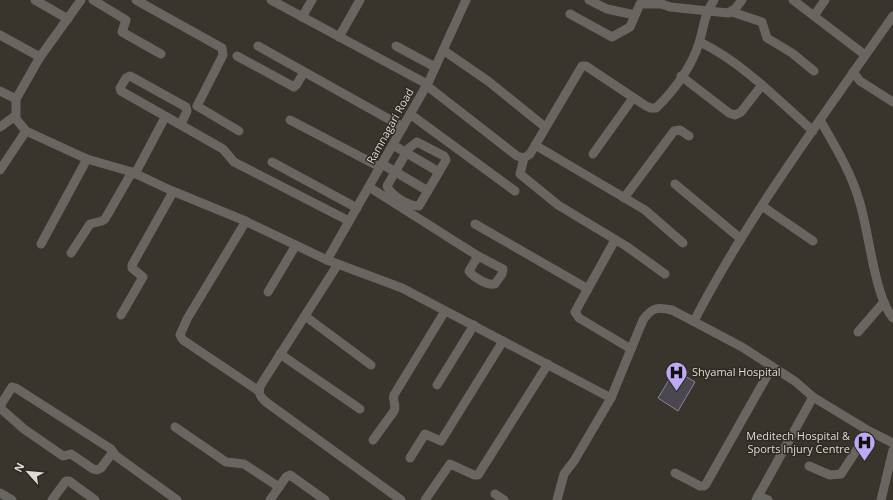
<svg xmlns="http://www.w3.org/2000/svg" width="893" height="500" viewBox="0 0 893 500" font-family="'Open Sans',sans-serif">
<rect width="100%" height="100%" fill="#39342c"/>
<path fill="#4a4751" stroke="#888690" d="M675,370L695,382L678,411L658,398Z"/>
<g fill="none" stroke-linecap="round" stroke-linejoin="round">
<g stroke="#696662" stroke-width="9">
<path d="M35,0L68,19"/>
<path d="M81,0L40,57L16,99V119L26,131L87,159L132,172L170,190L243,220L327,260L402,288L611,398L574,461L564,474L557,500"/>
<path d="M93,0L126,20L122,32L161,54"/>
<path d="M136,0L222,48L223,55L197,106L239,131"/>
<path d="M271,0L427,84"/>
<path d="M589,0L607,9L635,15"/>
<path d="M660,0L662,4L670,7L728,13L735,9L742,0"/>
<path d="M793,0L865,55"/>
<path d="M732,12L762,22L767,38L792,53L814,71"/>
<path d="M570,14L612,37L630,27L640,4H662"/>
<path d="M814,16L825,0"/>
<path d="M302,17L312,0"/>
<path d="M0,35L40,57"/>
<path d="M339,37L360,0"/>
<path d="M700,42C743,63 777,99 813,131"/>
<path d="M258,46L403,127"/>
<path d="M396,46L435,67"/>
<path d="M443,50L488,81L545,127"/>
<path d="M237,56L294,87L297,84L304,72"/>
<path d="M853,72L860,81L893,102"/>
<path d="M681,76L729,113L735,115L741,112L762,85"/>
<path d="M426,85L517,156L524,158L530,154L582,66H586L646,106L651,108H656C674,91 692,66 699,43C704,27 704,15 714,0"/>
<path d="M0,91L16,99"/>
<path d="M410,114L515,191"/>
<path d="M290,120L380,167"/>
<path d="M820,120C835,146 851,172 859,200C869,230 874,296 893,318"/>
<path d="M181,124L187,111L186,107L130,76L126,78L120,88L121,91L223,149L234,162L349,221"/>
<path d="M0,127L15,116"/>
<path d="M417,142L444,156L446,160L419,206C409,206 391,196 387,186L409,148Z"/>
<path d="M393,145L439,172"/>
<path d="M535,145L645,210L683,243"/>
<path d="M593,154L633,98"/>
<path d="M524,158L520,174L558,205L626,246L665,274"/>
<path d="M272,162L357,208"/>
<path d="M382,164L428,191"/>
<path d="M0,170L26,131"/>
<path d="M135,174L163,121"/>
<path d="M675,184L741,239"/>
<path d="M369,187L478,256L503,269L502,274L495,284C488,286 473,277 469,271L478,256"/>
<path d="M624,198L674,131L680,130L689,136"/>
<path d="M762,206L813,241"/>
<path d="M246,221L187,319L180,335L183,340L259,391"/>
<path d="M475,224L588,289"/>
<path d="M615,240L575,312L579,318L631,349"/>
<path d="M41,244L87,159"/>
<path d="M71,253L90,224L102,221L105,219L132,172"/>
<path d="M327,260L429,81L466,0"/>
<path d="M338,264L262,383C257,391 259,396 266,402L401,500"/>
<path d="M268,292L296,245"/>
<path d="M121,315L143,277L132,268V265L173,192"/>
<path d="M305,316L371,365"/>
<path d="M694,321C750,213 824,115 893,16"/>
<path d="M858,332L884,302"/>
<path d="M280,354L360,409"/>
<path d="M437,385L474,325"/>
<path d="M611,398L643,320C652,307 658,307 672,310L742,347L796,382L813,397L869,431L893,443"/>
<path d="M0,406L12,387L16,388L111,449L116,456L177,500"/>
<path d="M0,408L24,429L63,456L71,454L93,469L97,470L101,468L113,452"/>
<path d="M175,427L226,462L244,464L279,487"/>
<path d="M373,440L394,411C397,405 392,401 394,395L445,311"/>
<path d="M410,458L425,434L441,441L503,341"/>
<path d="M809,466L830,475L841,474L869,431"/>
<path d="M675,473L700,486H704L706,484L772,367"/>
<path d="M0,493L12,500"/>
<path d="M495,494L504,500"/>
<path d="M758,496L768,500"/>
<path d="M52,500L66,481H69L95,500"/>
<path d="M270,500L286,477L290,475L325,500"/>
<path d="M425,500L450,464L474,475H478L548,364"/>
<path d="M756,500L813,397"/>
<path d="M881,500L893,450"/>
</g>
</g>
<defs>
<symbol id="hospital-pin" viewBox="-11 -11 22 30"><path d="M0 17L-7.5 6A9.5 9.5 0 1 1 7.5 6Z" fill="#bea9f4" stroke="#2f2a22"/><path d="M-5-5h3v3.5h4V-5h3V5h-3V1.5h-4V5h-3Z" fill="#111"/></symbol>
</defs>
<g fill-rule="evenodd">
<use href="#hospital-pin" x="664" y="360" width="25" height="34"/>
<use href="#hospital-pin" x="852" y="430" width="25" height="34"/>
</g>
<g text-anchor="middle" stroke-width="3" stroke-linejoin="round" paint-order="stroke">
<g font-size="11" fill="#dfdcd7" stroke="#2f2a22">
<text transform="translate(390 126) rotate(-61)" y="4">Ramnagari Road</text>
</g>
<g font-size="11" fill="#dfdcd7" stroke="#2f2a22" text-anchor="start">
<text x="692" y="376">Shyamal Hospital</text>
<text x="850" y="440" text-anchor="end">Meditech Hospital &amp;<tspan x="850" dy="13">Sports Injury Centre</tspan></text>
</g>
</g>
<g transform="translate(28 472) rotate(297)" stroke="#2f2a22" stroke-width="3" paint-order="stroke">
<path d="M0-3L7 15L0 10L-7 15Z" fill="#dfdcd7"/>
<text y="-6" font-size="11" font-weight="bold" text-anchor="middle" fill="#dfdcd7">N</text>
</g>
</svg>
